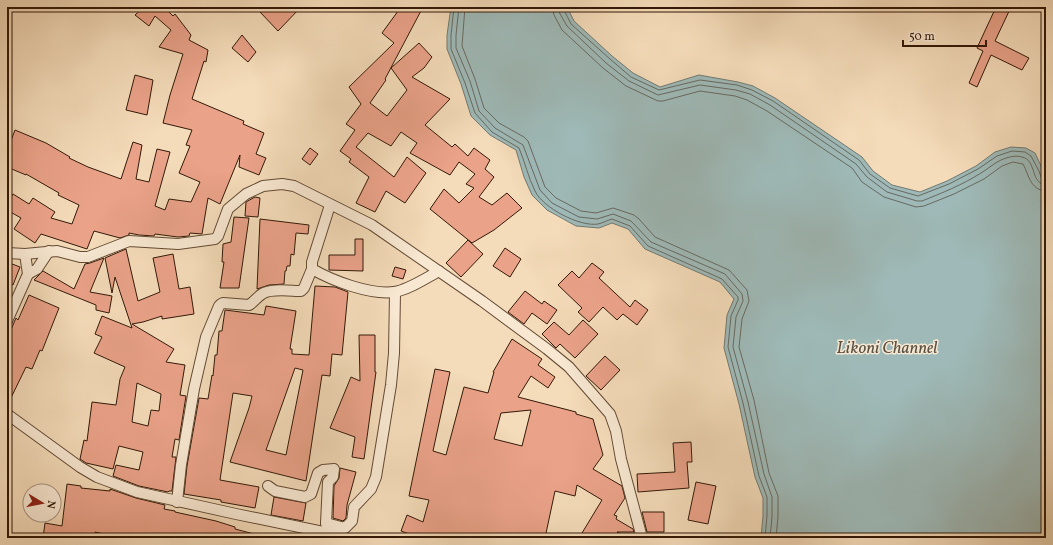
<svg xmlns="http://www.w3.org/2000/svg" width="1053" height="545" viewBox="0 0 1053 545" font-family="Vollkorn,serif">
<rect width="100%" height="100%" fill="#f4dbb9"/>
<filter id="stains"><feTurbulence type="fractalNoise" baseFrequency=".005" numOctaves="4"/><feColorMatrix values="0 0 0 0 .2 0 0 0 0 .09 0 0 0 0 .02 0 0 0 .5 -.17"/></filter>
<radialGradient id="worn" r=".72"><stop offset=".6" stop-color="#630" stop-opacity="0"/><stop offset="1" stop-color="#630" stop-opacity=".3"/></radialGradient>
<path fill="#9eb9b7" stroke="#737971" d="M451,7H567L574,21L612,56L633,73L660,87L699,75L738,82L753,86L775,98L862,157L873,171L892,185L920,192L947,181L976,166L995,152L1011,147L1026,148L1035,153L1043,170L1046,186V538H761L763,516V498L755,477L739,404L724,348L727,315L734,299L720,282L645,249L628,229L612,223L599,228L576,226L547,210L532,195L524,177L516,150L490,135L471,116L461,84L447,49V35Z"/>
<g fill="none" stroke-linecap="round" stroke-linejoin="round">
<g stroke="#686960" stroke-width="1">
<path d="M454,7L451,35V49L465,83L475,113L492,132L519,148C525,162 528,177 535,191C543,208 580,227 598,224C603,223 608,220 612,219L630,226L648,246L722,279L738,297V300L731,316L728,347L743,403L759,476L767,497V516L765,538"/>
<path d="M459,7L456,35V48L470,81L479,111L495,128L523,145L540,190L552,203L579,217L597,219L613,214L631,221L651,242L725,274L742,294L743,301L736,317L733,347L748,402L764,474L772,497V517L770,538"/>
<path d="M465,7L462,46L475,79L484,108L499,123L524,137L528,141L545,187L556,198L581,211L596,213L613,208L634,215L639,219L655,237L729,270L747,290L749,301L742,319L739,347L754,400L769,473L778,496V517L776,538"/>
<path d="M552,7L554,15L562,30L603,68L626,86L658,101H663L700,91L735,96L747,100L767,111L852,168L862,182L884,197L916,207L924,206L954,194L984,179L1002,166L1013,162L1023,164C1029,175 1030,190 1046,191"/>
<path d="M558,7L559,12L567,26L606,63L629,81L658,95L700,85L736,90L750,94L770,105L856,164L867,177L887,192L917,201H922C942,193 962,185 981,173C988,169 994,163 1001,160C1008,157 1015,155 1022,157C1037,160 1030,184 1046,185"/>
<path d="M563,7L564,10L571,24L610,59L631,77L659,90L700,80L737,85L752,90L773,101L859,160L870,174L890,188L918,196L949,184L978,169L997,156L1012,151L1025,152L1031,156L1039,171L1041,177L1046,180"/>
</g>
</g>
<g fill="#eaa289" stroke="#331908" fill-rule="evenodd">
<path d="M144,7H164L173,16L175,14L191,35L189,40L208,50L206,62L204,61L192,99L244,121L243,124L264,133L256,154L266,158L259,175L239,167L240,155L220,204L208,198L202,234L190,233L189,236L178,237L155,234L154,236L139,235L129,233V235L120,238L94,231L87,249L41,234L35,243L14,229L21,218L7,210V204L13,194L29,204L33,198L55,212L51,218L72,224L79,205L58,195L59,193L26,174V175L7,167V151L15,130L46,143L70,157L69,158L88,167L121,179L133,142L142,145L136,179L149,182L157,149L170,152L155,206L165,210L169,199L191,202L200,182L179,173L190,146L186,145L192,130L163,123L170,95L183,54L159,47L171,30L155,16L149,26L135,15Z"/>
<path d="M264,7H301L278,31L260,12Z"/>
<path d="M401,7H423L385,79L386,80L370,103L387,116L407,90L391,68L419,43L432,57L424,68L412,77L450,99L425,125L452,147L455,144L468,156L474,148L490,160L485,169L494,177L479,197L492,205L507,193L522,208L494,230L472,243L430,209L444,189L459,203L474,188L466,184L475,174L459,162L450,175L410,153L417,143L401,132L391,146L368,133L356,147L394,177L407,157L426,173L405,203L386,191L375,212L356,203L369,177L349,162L351,159L340,151L355,130L346,124L361,104L349,87L394,43L382,33Z"/>
<path d="M996,7H1011L995,41L1029,58L1022,70L991,55L977,87L969,83L983,51L977,48Z"/>
<path d="M242,35L256,52L248,62L232,48Z"/>
<path d="M135,75L153,80L147,115L126,110Z"/>
<path d="M310,148L318,154L310,165L302,159Z"/>
<path d="M255,197L260,198L258,217L245,216L246,202Z"/>
<path d="M234,217L249,218L239,288H220L224,262H222L223,244L231,242Z"/>
<path d="M260,219L309,225L308,234L296,233L294,255L291,254L290,266H287L286,271H285L284,284L269,285L257,289Z"/>
<path d="M355,239H363V271L329,270V255H355Z"/>
<path d="M468,240L483,254L461,277L446,263Z"/>
<path d="M505,248L521,259L510,277L493,266Z"/>
<path d="M126,249L138,301L160,292L153,258L173,254L179,289L190,287L194,314L162,319V316L143,322L132,324L174,349L166,362L185,365L180,395L186,396L179,440L175,439L172,457H176L172,491H169L168,492L139,486L113,476L116,465L139,470L143,452L119,446L113,469L86,463L80,459L84,440L87,441L92,402L116,405L120,379L125,367L94,353L102,337L95,334L102,316L132,328L115,277L112,293L105,258ZM137,383L161,394L159,411L151,410L148,426L132,422Z"/>
<path d="M104,258L90,292L112,296L109,313L96,310V305L34,280L43,271L74,289L85,264L90,263Z"/>
<path d="M7,262L20,267L13,285L7,282Z"/>
<path d="M592,263L604,272L599,278L630,307L635,300L648,310L637,325L623,314L617,320L603,307L589,322L578,312L582,308L558,285L572,271L579,278Z"/>
<path d="M395,267L406,270L403,279L392,276Z"/>
<path d="M315,286L335,287L348,292L342,355L332,354L330,376L322,375L306,481L230,462L249,408L252,396L233,393L220,480L259,487L255,508L221,502V500L184,494L187,466L199,398L208,399L212,375L213,376L215,355H217L219,331H222L225,310L264,315L266,306L296,311L290,349H292V354L309,355ZM295,368L303,370L286,455L266,450Z"/>
<path d="M525,291L542,304L544,301L557,310L547,324L532,313L524,324L508,312Z"/>
<path d="M29,295L59,308L42,351L40,350L32,369L26,367L7,406V339L16,318L18,320Z"/>
<path d="M583,320L598,334L575,358L560,344L556,348L542,334L554,322L569,335Z"/>
<path d="M359,335H375V372H376L364,459L352,457L355,437L330,428L351,377L360,381Z"/>
<path d="M512,339L542,359L538,365L555,377L548,388L531,376L518,397L576,412V414L593,419L603,455L593,469L622,486L625,498L614,515L617,516L616,519L633,529L634,532H617L630,538H579L602,500L577,485L575,496L555,491L545,538H420L401,531L407,515L423,522L429,500L409,496L435,369L450,372L433,451L446,455L464,387L488,393L494,372H493ZM531,410L522,446L494,439L501,413Z"/>
<path d="M605,356L620,370L601,390L586,376Z"/>
<path d="M691,442L692,462H687L689,488L638,492L637,474L675,472L673,443Z"/>
<path d="M340,468L356,472L347,505L346,518L343,521L333,518L334,486L339,478Z"/>
<path d="M696,482L716,486L708,524L688,520Z"/>
<path d="M67,484L81,486V488L110,491V489L136,498L165,505L164,509L175,511V512L216,521L235,527V529L258,535V538H122L95,532L94,538H43L45,523L62,526Z"/>
<path d="M274,497L306,503L303,521L271,515Z"/>
<path d="M642,512H664V532H647Z"/>
</g>
<g fill="none" stroke-linecap="round" stroke-linejoin="round">
<defs>
<g id="street">
<path d="M330,205L312,262V269C333,281 370,295 394,292C408,290 426,278 439,271"/>
<path d="M7,253L25,254L57,251L80,257H88L129,241L178,244L215,239L218,236L228,209L246,194L263,186L282,184L294,186L372,225L482,301L547,349L569,367L610,414L616,431L621,459L642,538"/>
<path d="M28,274L37,269L49,251"/>
<path d="M7,321L28,274L25,254"/>
<path d="M7,414L80,467L97,477L137,492L236,514L338,535L345,538"/>
<path d="M268,486L275,491L305,497L311,494L318,473L323,470L334,469L333,477L328,482L326,523L328,530"/>
<path d="M177,502L181,465L194,389L206,337L219,306L221,304L223,303L249,305C254,302 257,297 262,294C270,288 291,291 301,291L304,288L312,269"/>
<path d="M326,523L345,528L352,521L354,507L371,489L376,477L391,385L394,353L395,292"/>
</g>
</defs>
<use href="#street" stroke="#634a34" stroke-width="12"/>
<use href="#street" stroke="#f8e8d2" stroke-width="10"/>
</g>
<g text-anchor="middle" stroke-width="3" stroke-linejoin="round" paint-order="stroke">
<g font-size="17" font-style="italic" fill="#585145" stroke="#f8e8d2">
<text x="887" y="353">Likoni Channel</text>
</g>
</g>
<rect width="1053" height="545" fill="none" stroke="#f4dbb9" stroke-width="24"/>
<rect x="8" y="8" width="1037" height="529" fill="none" stroke="#331908" stroke-width="2"/>
<rect x="12" y="12" width="1029" height="521" fill="none" stroke="#331908"/>
<g transform="translate(42 503) rotate(100)"><circle r="19" fill="#f8e8d2" stroke="#a99581"/>
<path d="M0-3L7 15L0 10L-7 15Z" fill="#8f2418"/>
<text y="-6" font-size="11" font-weight="bold" text-anchor="middle" fill="#331908">N</text>
</g>
<path d="M903 40v6h83v-6" fill="none" stroke="#331908" stroke-width="2"/>
<text x="909" y="40" font-size="12" fill="#331908" stroke="#f8e8d2" stroke-width="3" paint-order="stroke">50 m</text>
<rect width="100%" height="100%" filter="url(#stains)"/>
<rect width="100%" height="100%" fill="url(#worn)"/>
</svg>
